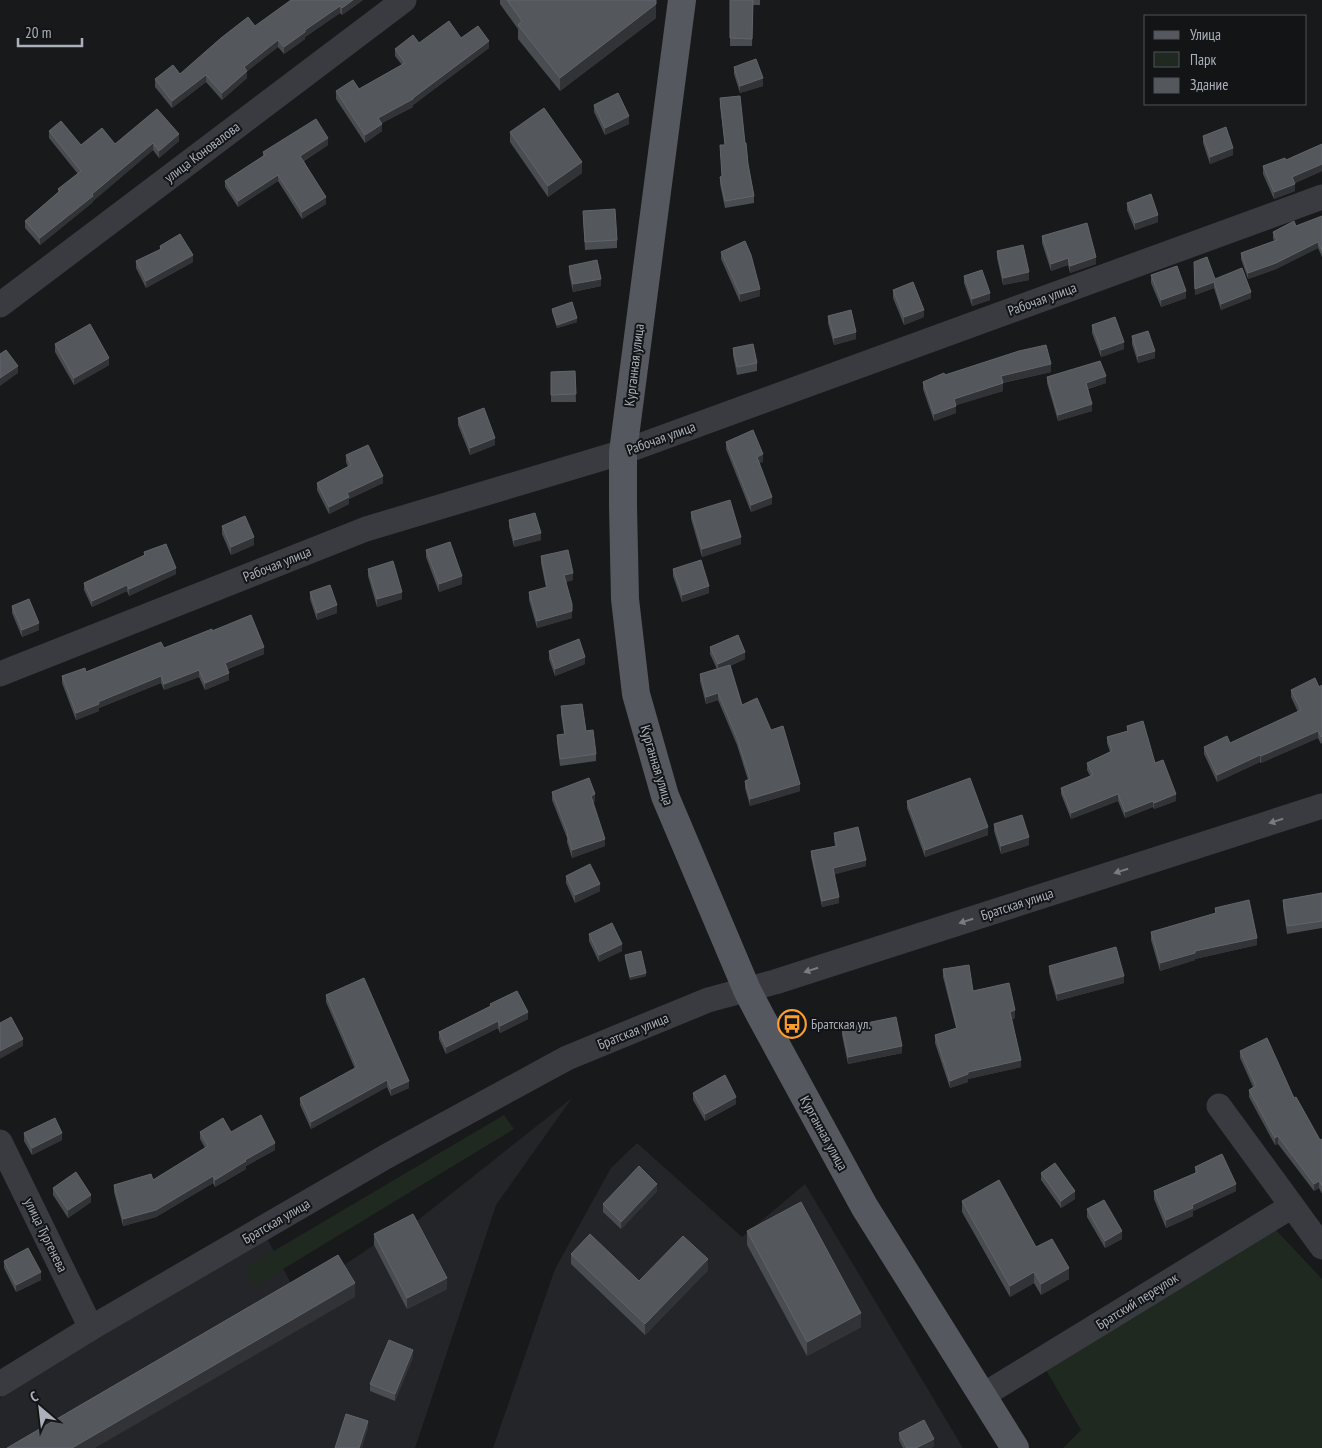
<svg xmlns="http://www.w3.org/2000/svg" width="1322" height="1448" viewBox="0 0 1322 1448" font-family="'PT Sans Narrow',sans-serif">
<rect width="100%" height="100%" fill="#18191b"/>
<g fill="#242528">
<path d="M572,1098L496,1205L415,1448H0V1398L263,1231L293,1287L338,1269L374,1245L413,1224Z"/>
<path d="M637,1143L742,1237L805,1184L963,1448H493L555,1269L611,1168Z"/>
</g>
<g fill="#202920">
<path d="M504,1115L514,1129L255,1286L245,1268Z"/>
<path d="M1275,1229L1322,1279V1448H1063L1081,1430L1046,1370Z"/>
</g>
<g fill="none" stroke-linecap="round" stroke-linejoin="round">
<g stroke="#393b40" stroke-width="25">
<path d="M0,305L404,0"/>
<path d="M0,674L366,529L623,452L1322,197"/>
<path d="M1219,1106L1322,1247"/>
<path d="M0,1142L91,1328"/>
<path d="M0,1384L91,1328L387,1156L567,1058L708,1000L775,982L1322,806"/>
<path d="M982,1396L1292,1206"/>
</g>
<path stroke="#55585f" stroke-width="28" d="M682,0L623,452V506L625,599L636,694L665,796L747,990L760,1015L864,1206L1015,1448"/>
</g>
<g fill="#494c50">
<path d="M363,0L342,15L340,13L305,37V39L284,54L278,47L247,71V78L222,100L206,82L172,108L155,87V79L180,74L255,26Z"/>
<path d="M500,0H656V18L560,91L518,39V29L500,4Z"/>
<path d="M730,0H760V5H753L752,46H730Z"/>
<path d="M461,38L489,48L413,105V107L382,123V131L365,143L336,99V91L359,89L402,65L395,56V49L419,43Z"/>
<path d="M734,67L763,86L740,93L734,74Z"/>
<path d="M720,98L748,164L754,196V203L725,208L720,184V177L722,176L720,145H725L720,106Z"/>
<path d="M594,105L629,124L605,135L594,112Z"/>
<path d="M49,131L81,145L179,141L159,158L153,150L93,201V202L40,245L25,228V221L58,192V189L78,174L49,138Z"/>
<path d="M510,132L582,173L548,197L510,142Z"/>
<path d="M1203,136L1233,155L1210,164L1203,143Z"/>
<path d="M1322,144V171L1295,183V191L1274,199L1263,174V166L1286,160Z"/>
<path d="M328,145L304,161L326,204L302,219L278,181L238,207L225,187V181L263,156V152Z"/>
<path d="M1127,203L1158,222L1135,230L1127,210Z"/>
<path d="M1322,216V257L1318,248L1276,269L1248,279L1241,259V253L1274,241L1273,238V232L1296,226Z"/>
<path d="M583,218L617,240V248L585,250Z"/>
<path d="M1042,236L1096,264L1070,273L1068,265L1051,271L1042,243Z"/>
<path d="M160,246L193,262L146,288L136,268V261L160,250Z"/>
<path d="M997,251L1029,280L1003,285L997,258Z"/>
<path d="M721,252L760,296L740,302L721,259Z"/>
<path d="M1194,262L1215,279L1251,298L1221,310L1214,288L1195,295Z"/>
<path d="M569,266L601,286L573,292L569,273Z"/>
<path d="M1151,275L1186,298L1161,307L1151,283Z"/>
<path d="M964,276L990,300L972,306L964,283Z"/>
<path d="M893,290L924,317L904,325L893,298Z"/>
<path d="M552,309L577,322L557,328L552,312Z"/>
<path d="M828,316L856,339L834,345L828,323Z"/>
<path d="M1092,325L1124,349L1101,357L1092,333Z"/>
<path d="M1132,336L1155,358L1138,363L1132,344Z"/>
<path d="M55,344L109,365L74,385L55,352Z"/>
<path d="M733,348L757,363V371L737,375L733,355Z"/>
<path d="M575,371L576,402H551V372Z"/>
<path d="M1051,372L1003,383V391L956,405V413L934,421L923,389V382L945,375Z"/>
<path d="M1047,377L1106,383L1088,389L1092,411L1058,421L1047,383Z"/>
<path d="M458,418L495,445L470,455L458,425Z"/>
<path d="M726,442L763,462L759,463L772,504L751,512L726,449Z"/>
<path d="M346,455L383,483L349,499V504L329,514L317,490V483L348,467L346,462Z"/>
<path d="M691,512L741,544L702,557L691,519Z"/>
<path d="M509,520L541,540L514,547L509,527Z"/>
<path d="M222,526L254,545L231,555L222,534Z"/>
<path d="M426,550L462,584L439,592L426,557Z"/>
<path d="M144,552L176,574L129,596L127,591L92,607L84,590V583L144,556Z"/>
<path d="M541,556L573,580L566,582L572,618L537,628L529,600V592L546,588L541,563Z"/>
<path d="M368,569L402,599L377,607L368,576Z"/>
<path d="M673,569L709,593L682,602L673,576Z"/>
<path d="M310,592L337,613L317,620L310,599Z"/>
<path d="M12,606L39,630L22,637L12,613Z"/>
<path d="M212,631L264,654L228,669L229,680L205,690L199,677L164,690L161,683L99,708V711L76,720L62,683V676L86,672L164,648Z"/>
<path d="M710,647L745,659L730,666L742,705L800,791L750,806L745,788V781L748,780L737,745L718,700L706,704L700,681V674L717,669L710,654Z"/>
<path d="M549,651L585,664L555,676L549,659Z"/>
<path d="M1322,685V743L1321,744L1318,738L1261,763L1260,762L1217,782L1204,754V747L1230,743L1298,712L1291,697V690L1319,687Z"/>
<path d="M561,706L586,731L596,754V761L560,766L557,742V735L564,734L561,714Z"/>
<path d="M1127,726L1155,763L1176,801L1154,809L1153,807L1125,818L1118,801L1071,819L1061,794V788L1090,776L1087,770V763L1110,752L1107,743V737L1127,731Z"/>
<path d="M552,792L595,802H593L605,846L572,858L567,842V838L552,800Z"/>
<path d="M907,801L988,835L925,857L907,808Z"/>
<path d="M994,824L1029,845L1001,854L994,831Z"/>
<path d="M834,833L866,866L834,874L839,903L822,907L811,857V851L835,846L834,840Z"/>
<path d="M566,876L600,891L575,903L566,883Z"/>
<path d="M1322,893V928L1287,934L1283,907V900Z"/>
<path d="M1215,908L1257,945L1195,959V960L1160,971L1151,940V932L1215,914Z"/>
<path d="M589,934L622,951L599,962L589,941Z"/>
<path d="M625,955L646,976L630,980L625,959Z"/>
<path d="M1049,966L1124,983L1057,1001L1049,973Z"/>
<path d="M943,969L973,991L1015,1018L1012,1019L1021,1067L968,1079V1082L950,1088L935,1043V1035L956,1028L943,977Z"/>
<path d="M326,995L409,1088L391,1096L387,1087L311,1129L300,1105V1098L355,1069L326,1002Z"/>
<path d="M490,1004L528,1019L500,1033L498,1028L446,1054L439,1039V1032L490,1006Z"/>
<path d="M842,1028L902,1053L848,1064L842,1035Z"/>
<path d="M1240,1051L1294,1098L1320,1140L1322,1139V1194L1319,1188L1314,1191L1278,1144L1275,1145L1249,1097V1090L1253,1087L1240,1058Z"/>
<path d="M693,1093L736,1104L705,1121L693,1100Z"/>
<path d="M200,1132H231L275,1150L246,1166V1169L215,1187L213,1183L156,1217L123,1226L114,1192V1185L153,1180L205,1148L200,1139Z"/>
<path d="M24,1133L62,1140L32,1155L24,1141Z"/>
<path d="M1195,1167L1236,1191L1193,1211V1216L1166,1228L1154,1199V1191L1195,1173Z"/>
<path d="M1041,1173L1075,1199L1061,1208L1041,1180Z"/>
<path d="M53,1188L91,1202L68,1218L53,1195Z"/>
<path d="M657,1191L621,1229L603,1212V1204Z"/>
<path d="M962,1201L1036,1247L1069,1279L1041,1295L1034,1283L1010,1297L962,1212Z"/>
<path d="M1087,1209L1122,1239L1105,1248L1087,1217Z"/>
<path d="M747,1231L861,1327L807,1356L747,1245Z"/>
<path d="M374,1234L447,1289L407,1309L374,1245Z"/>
<path d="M571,1254L639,1281L708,1270L645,1335L571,1264Z"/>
<path d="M4,1261L41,1280L16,1292L4,1268Z"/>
<path d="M413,1357L395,1401L370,1391V1384Z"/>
<path d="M899,1433L934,1446L931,1448H903L899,1440Z"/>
</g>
<g fill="#313336">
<path d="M353,0H363L342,15V8Z"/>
<path d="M656,0V18L560,91V78Z"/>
<path d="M340,6V13L305,37V39L284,54V47L305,30Z"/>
<path d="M278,40V47L244,74V67Z"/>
<path d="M489,41V48L413,105V107L378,125V118L413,98Z"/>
<path d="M247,71V78L222,100V93Z"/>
<path d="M206,75V82L172,108V101Z"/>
<path d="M763,78V86L740,93V86Z"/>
<path d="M629,116V124L605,135V128Z"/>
<path d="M382,124V131L365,143V135Z"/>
<path d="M179,134V141L159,158V151Z"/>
<path d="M328,138V145L300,163V156Z"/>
<path d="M153,143V150L93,201V202L40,245V238Z"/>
<path d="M1233,148V155L1210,164V157Z"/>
<path d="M582,162V173L548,197V186Z"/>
<path d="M1322,164V171L1292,184V177Z"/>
<path d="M278,175V181L238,207V201Z"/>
<path d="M1295,184V191L1274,199V192Z"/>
<path d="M326,197V204L302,219V212Z"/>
<path d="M1158,215V222L1135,230V223Z"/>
<path d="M1318,242V248L1276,269L1248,279V273Z"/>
<path d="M193,255V262L146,288V281Z"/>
<path d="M1096,257V264L1070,273V266Z"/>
<path d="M1068,258V265L1051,271V264Z"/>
<path d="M1029,272V280L1003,285V278Z"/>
<path d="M601,279V286L573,292V284Z"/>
<path d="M1214,282V288L1195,295V289Z"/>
<path d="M760,289V296L740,302V294Z"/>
<path d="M1186,291V298L1161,307V300Z"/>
<path d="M1251,292V298L1221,310V304Z"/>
<path d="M990,293V300L972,306V299Z"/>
<path d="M924,310V317L904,325V317Z"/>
<path d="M577,318V322L557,328V325Z"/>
<path d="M856,332V339L834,345V338Z"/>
<path d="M1124,342V349L1101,357V350Z"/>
<path d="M1155,351V358L1138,363V356Z"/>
<path d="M109,358V365L74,385V378Z"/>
<path d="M1051,364V372L1001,383V376Z"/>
<path d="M18,366V373L0,386V378Z"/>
<path d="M1106,376V383L1086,389V383Z"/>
<path d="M1003,383V391L954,406V399Z"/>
<path d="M1092,404V411L1058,421V415Z"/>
<path d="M956,406V413L934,421V414Z"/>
<path d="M495,438V445L470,455V448Z"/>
<path d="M763,454V462L757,464V457Z"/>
<path d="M383,476V483L349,499V504L329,514V507L347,493Z"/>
<path d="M772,497V504L751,512V505Z"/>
<path d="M541,533V540L514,547V540Z"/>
<path d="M254,537V545L231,555V547Z"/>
<path d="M741,537V544L702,557V549Z"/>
<path d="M176,568V574L129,596V589Z"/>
<path d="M573,573V580L564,582V575Z"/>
<path d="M462,576V584L439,592V584Z"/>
<path d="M127,585V591L92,607V601Z"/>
<path d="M709,586V593L682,602V595Z"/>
<path d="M402,592V599L377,607V599Z"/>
<path d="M337,605V613L317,620V613Z"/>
<path d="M572,611V618L537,628V621Z"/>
<path d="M39,623V630L22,637V630Z"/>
<path d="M264,647V654L225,670V663Z"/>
<path d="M745,652V659L718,671V664Z"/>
<path d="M585,657V664L555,676V669Z"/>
<path d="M199,670V677L164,690V684Z"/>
<path d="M229,673V680L205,690V683Z"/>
<path d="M161,676V683L99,708V711L76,720V713L98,702Z"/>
<path d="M718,693V700L706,704V697Z"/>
<path d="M1318,731V738L1261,763V756Z"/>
<path d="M1260,755V762L1217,782V775Z"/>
<path d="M800,784V791L750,806V799Z"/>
<path d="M595,794V802L591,803V796Z"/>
<path d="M1118,794V801L1071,819V813Z"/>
<path d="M1176,794V801L1154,809V803Z"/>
<path d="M1153,801V807L1125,818V812Z"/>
<path d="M988,827V835L925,857V850Z"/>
<path d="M1029,837V845L1001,854V846Z"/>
<path d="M605,839V846L572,858V850Z"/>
<path d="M866,860V866L833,875V868Z"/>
<path d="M600,884V891L575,903V895Z"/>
<path d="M839,897V903L822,907V901Z"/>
<path d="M1257,938V945L1195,959V960L1160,971V963L1195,951Z"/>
<path d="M622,944V951L599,962V955Z"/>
<path d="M646,973V976L630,980V977Z"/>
<path d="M1124,976V983L1057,1001V994Z"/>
<path d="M1015,1010V1018L1010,1019V1012Z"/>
<path d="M528,1012V1019L500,1033V1026Z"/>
<path d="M498,1021V1028L446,1054V1047Z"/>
<path d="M23,1039V1046L0,1059V1051Z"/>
<path d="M902,1046V1053L848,1064V1057Z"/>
<path d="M1021,1060V1067L968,1079V1082L950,1088V1081L968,1072Z"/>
<path d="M387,1080V1087L311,1129V1122Z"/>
<path d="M409,1081V1088L391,1096V1089Z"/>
<path d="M736,1097V1104L705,1121V1114Z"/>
<path d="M62,1133V1140L32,1155V1148Z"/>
<path d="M1278,1136V1144L1275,1145V1138Z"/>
<path d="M275,1143V1150L246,1166V1169L215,1187V1180L245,1160Z"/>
<path d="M213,1176V1183L156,1217L123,1226V1219Z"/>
<path d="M1319,1181V1188L1314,1191V1184Z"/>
<path d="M657,1184V1191L621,1229V1222Z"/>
<path d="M1236,1184V1191L1193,1211V1216L1166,1228V1220L1192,1205Z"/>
<path d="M1075,1191V1199L1061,1208V1201Z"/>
<path d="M91,1195V1202L68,1218V1210Z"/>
<path d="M1122,1231V1239L1105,1248V1241Z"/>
<path d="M708,1259V1270L645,1335V1324Z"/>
<path d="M1069,1268V1279L1041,1295V1284Z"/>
<path d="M41,1272V1280L16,1292V1285Z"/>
<path d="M1034,1272V1283L1010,1297V1286Z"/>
<path d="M447,1278V1289L407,1309V1298Z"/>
<path d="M355,1283V1297L95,1448H72Z"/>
<path d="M861,1313V1327L807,1356V1342Z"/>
<path d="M413,1350V1357L395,1401V1394Z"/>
<path d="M368,1421V1429L362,1448H359Z"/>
<path d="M934,1439V1446L931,1448H916Z"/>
</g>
<g fill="#54575c" stroke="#61656a">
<path d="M291,0H353L342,8L340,6L305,30V32L284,47L278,40L244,67L247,71L222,93L206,75L172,101L155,79L173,65L180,74L221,38L248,17L255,26Z"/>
<path d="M507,0H656V4L560,78L518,25L522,21Z"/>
<path d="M730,0H753L752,39L730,38Z"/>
<path d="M449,21L461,38L478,26L489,41L413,98V99L378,118L382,124L365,135L336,91L353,80L359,89L405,63L395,49L413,35L419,43Z"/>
<path d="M756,59L763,78L740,86L734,67Z"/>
<path d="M618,93L629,116L605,128L594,105Z"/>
<path d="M740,96L745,143H746L748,164L754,196L725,201L720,177L722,176L720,145H725L720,98Z"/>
<path d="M544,108L582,162L548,186L510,132Z"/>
<path d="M157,109L179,134L159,151L153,143L92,194L93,196L40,238L25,221L60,191L58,189L81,171L49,131L61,121L81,145L102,128L115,144Z"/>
<path d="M316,119L328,138L300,156L326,197L302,212L278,175L238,201L225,181L265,155L263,152Z"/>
<path d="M1226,127L1233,148L1210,157L1203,136Z"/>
<path d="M1322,144V164L1292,177L1295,184L1274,192L1263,166L1285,158L1286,160Z"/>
<path d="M1151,194L1158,215L1135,223L1127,203Z"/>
<path d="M615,209L617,240L585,242L583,211Z"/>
<path d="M1322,216V251L1318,242L1276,263L1248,273L1241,253L1277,240L1273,232L1294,221L1296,226Z"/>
<path d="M1087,223L1096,257L1070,266L1068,258L1051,264L1042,236Z"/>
<path d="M180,234L193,255L146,281L136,261L161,249L160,246Z"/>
<path d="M745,241L751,255L760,289L740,294L721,252Z"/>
<path d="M1023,245L1029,272L1003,278L997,251Z"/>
<path d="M1207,257L1215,279L1242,268L1251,292L1221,304L1214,282L1195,289L1194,262Z"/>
<path d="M597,260L601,279L573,284L569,266Z"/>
<path d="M1177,266L1186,291L1161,300L1151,275Z"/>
<path d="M982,270L990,293L972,299L964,276Z"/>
<path d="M913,282L924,310L904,317L893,290Z"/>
<path d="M572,302L577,318L557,325L552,309Z"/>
<path d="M851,310L856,332L834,338L828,316Z"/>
<path d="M1115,317L1124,342L1101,350L1092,325Z"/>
<path d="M90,324L109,358L74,378L55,344Z"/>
<path d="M1148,331L1155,351L1138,356L1132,336Z"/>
<path d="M753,344L757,363L737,367L733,348Z"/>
<path d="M1046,345L1051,364L1001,376L1003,383L954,399L956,406L934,414L923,382L944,373L945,375L1019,351Z"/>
<path d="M6,350L18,366L0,378V354Z"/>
<path d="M1100,361L1106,376L1086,383L1092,404L1058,415L1047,377Z"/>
<path d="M575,371L576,394L551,395V372Z"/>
<path d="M484,408L495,438L470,448L458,418Z"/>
<path d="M753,430L763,454L757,457L772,497L751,505L726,442Z"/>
<path d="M368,445L383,476L347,493L349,497L329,507L317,483L351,465L346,455Z"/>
<path d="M730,500L741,537L702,549L691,512Z"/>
<path d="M535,513L541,533L514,540L509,520Z"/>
<path d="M245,516L254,537L231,547L222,526Z"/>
<path d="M450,542L462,576L439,584L426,550Z"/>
<path d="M166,544L176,568L129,589L127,585L92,601L84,583L145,555L144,552Z"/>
<path d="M568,550L573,573L564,575L572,604V611L537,621L529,592L547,587L541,556Z"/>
<path d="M701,560L709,586L682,595L673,569Z"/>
<path d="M393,561L402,592L377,599L368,569Z"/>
<path d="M330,585L337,605L317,613L310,592Z"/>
<path d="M29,599L39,623L22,630L12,606Z"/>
<path d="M251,615L264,647L225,663L229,673L205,683L199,670L164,684L161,676L98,702L99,704L76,713L62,676L85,668L86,672L161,642L164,648L212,629V631Z"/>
<path d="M738,635L745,652L718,664L710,647Z"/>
<path d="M579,639L585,657L555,669L549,651Z"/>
<path d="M730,665L742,705L757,698L771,730L783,726L800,784L750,799L745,781L750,779L737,738L718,693L706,697L700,674Z"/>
<path d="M1315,678L1319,687L1322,685V736L1321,737L1318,731L1261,756L1260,755L1217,775L1204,747L1227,736L1230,743L1301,710L1291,690Z"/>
<path d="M582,704L586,731L593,730L596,754L560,759L557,735L565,734L561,706Z"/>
<path d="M1143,721L1155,763L1163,760L1176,794L1154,803L1153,801L1125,812L1118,794L1071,813L1061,788L1093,775L1087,763L1112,751L1107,737L1128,731L1127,726Z"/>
<path d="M589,778L595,794L591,796L605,839L572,850L567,834H568L552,792Z"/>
<path d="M970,778L988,827L925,850L907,801Z"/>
<path d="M1022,815L1029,837L1001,846L994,824Z"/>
<path d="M858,827L866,860L833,868L839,897L822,901L811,851L837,846L834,833Z"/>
<path d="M590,864L600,884L575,895L566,876Z"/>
<path d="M1322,893V921L1287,926L1283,900Z"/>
<path d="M1249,900L1257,938L1195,951V953L1160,963L1151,932L1216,913L1215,908Z"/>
<path d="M612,923L622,944L599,955L589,934Z"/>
<path d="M1116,947L1124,976L1057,994L1049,966Z"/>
<path d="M641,951L646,973L630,977L625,955Z"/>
<path d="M969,965L973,991L1009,983L1015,1010L1010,1012L1021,1060L968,1072V1074L950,1081L935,1035L957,1028L943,969Z"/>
<path d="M364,978L409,1081L391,1089L387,1080L311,1122L300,1098L357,1067L326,995Z"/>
<path d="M517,991L528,1012L500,1026L498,1021L446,1047L439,1032L491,1006L490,1004Z"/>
<path d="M11,1017L23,1039L0,1051V1023Z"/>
<path d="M896,1017L902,1046L848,1057L842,1028Z"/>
<path d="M1267,1038L1294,1098L1296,1097L1320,1140L1322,1139V1186L1319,1181L1314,1184L1278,1136L1275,1138L1249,1090L1256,1086L1240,1051Z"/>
<path d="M725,1075L736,1097L705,1114L693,1093Z"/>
<path d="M261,1115L275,1143L245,1160L246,1161L215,1180L213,1176L156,1210L123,1219L114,1185L151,1174L153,1180L208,1146L200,1132L223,1118L231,1132Z"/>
<path d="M55,1118L62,1133L32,1148L24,1133Z"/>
<path d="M1222,1154L1236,1184L1192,1205L1193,1208L1166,1220L1154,1191L1198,1172L1195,1167Z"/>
<path d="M1055,1163L1075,1191L1061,1201L1041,1173Z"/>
<path d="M639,1166L657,1184L621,1222L603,1204Z"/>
<path d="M76,1172L91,1195L68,1210L53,1188Z"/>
<path d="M999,1180L1036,1247L1052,1239L1069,1268L1041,1284L1034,1272L1010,1286L962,1201Z"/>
<path d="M1104,1200L1122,1231L1105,1241L1087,1209Z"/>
<path d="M801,1202L861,1313L807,1342L747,1231Z"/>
<path d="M413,1214L447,1278L407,1298L374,1234Z"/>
<path d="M590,1234L639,1281L683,1236L708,1259L645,1324L571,1254Z"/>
<path d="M28,1248L41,1272L16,1285L4,1261Z"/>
<path d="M338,1255L355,1283L72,1448H7Z"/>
<path d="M389,1340L413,1350L395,1394L370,1384Z"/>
<path d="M346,1414L368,1421L359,1448H335Z"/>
<path d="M924,1420L934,1439L916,1448H907L899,1433Z"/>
</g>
<defs><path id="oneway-solid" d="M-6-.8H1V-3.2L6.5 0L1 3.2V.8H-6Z" transform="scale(1.25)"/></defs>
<g fill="#777c84">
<use href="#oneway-solid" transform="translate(1276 821) rotate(162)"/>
<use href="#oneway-solid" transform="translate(1121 871) rotate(162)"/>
<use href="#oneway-solid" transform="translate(966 921) rotate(162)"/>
<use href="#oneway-solid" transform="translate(811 970) rotate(162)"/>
</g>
<defs>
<symbol id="bus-ring" viewBox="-11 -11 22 22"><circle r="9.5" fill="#131416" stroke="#fb9e30" stroke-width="1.5"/><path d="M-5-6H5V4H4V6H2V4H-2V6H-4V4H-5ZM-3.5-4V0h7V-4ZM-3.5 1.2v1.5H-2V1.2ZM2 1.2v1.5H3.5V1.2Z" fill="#fb9e30"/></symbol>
</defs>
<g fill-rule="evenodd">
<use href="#bus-ring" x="776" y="1008" width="32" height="32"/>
</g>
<g text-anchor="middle" stroke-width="4" stroke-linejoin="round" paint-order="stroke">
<g font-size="14" fill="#aab1bb" stroke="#131416">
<text transform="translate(202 152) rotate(-37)" y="5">улица Коновалова</text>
<text transform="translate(1042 299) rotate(-20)" y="5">Рабочая улица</text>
<text transform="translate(634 365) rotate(-83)" y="5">Курганная улица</text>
<text transform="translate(661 438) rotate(-20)" y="5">Рабочая улица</text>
<text transform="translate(277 564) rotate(-22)" y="5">Рабочая улица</text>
<text transform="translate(657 765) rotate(73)" y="5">Курганная улица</text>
<text transform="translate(1017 904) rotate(-18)" y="5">Братская улица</text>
<text transform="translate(633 1031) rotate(-22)" y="5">Братская улица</text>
<text transform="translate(824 1133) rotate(61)" y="5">Курганная улица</text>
<text transform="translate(276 1221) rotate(-30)" y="5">Братская улица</text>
<text transform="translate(46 1235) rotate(64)" y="5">улица Тургенева</text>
<text transform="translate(1137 1301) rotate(-32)" y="5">Братский переулок</text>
</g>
<g font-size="14" fill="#aab1bb" stroke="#131416" text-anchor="start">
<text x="811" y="1029">Братская ул.</text>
</g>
</g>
<rect x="1144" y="15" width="162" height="90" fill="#131416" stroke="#4f5358"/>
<rect x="1154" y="31" width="25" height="8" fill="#55585f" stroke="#4f5358"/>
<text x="1190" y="40" font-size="15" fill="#aab1bb">Улица</text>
<rect x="1154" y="52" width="25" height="15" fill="#202920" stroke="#4f5358"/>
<text x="1190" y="65" font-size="15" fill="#aab1bb">Парк</text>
<rect x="1154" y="78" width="25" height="15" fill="#54575c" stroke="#4f5358"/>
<text x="1190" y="90" font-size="15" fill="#aab1bb">Здание</text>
<g transform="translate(40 1408) rotate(332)" stroke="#131416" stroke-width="4" paint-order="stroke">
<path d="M0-4L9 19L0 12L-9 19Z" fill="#aab1bb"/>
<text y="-8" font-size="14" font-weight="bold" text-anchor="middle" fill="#aab1bb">С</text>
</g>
<path d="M18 38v8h64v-8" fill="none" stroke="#aab1bb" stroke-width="2.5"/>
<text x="25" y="38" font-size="15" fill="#aab1bb" stroke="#131416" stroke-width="4" paint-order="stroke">20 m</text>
</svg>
